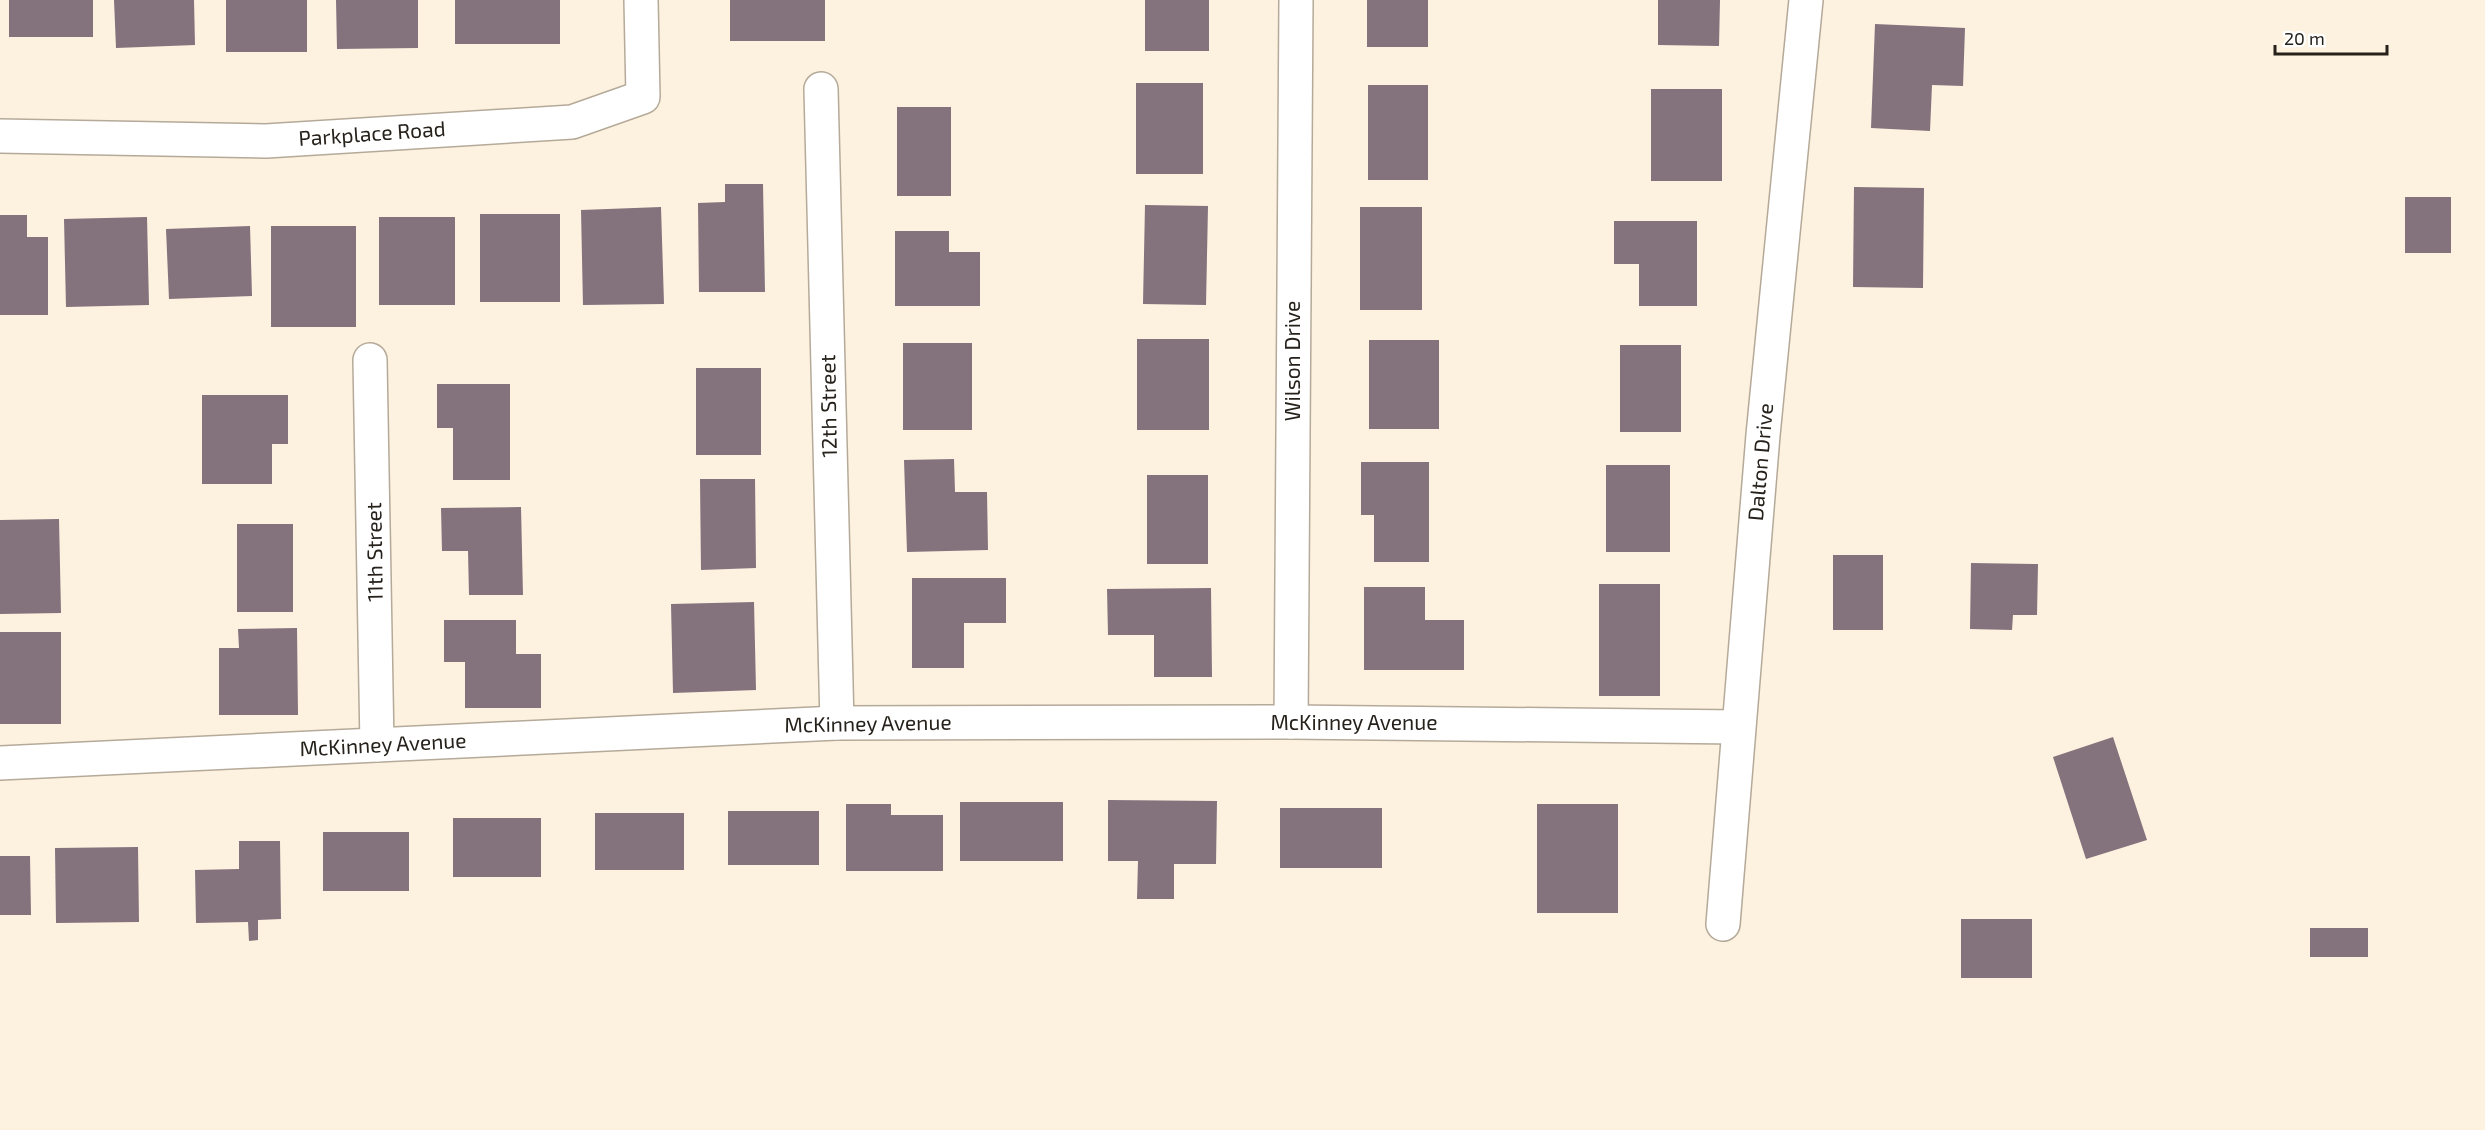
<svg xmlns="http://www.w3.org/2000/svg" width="2485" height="1130" viewBox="0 0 2485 1130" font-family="'Exo 2',sans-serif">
<rect width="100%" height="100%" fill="#fdf1df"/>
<g fill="#84727d">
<rect x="9" y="0" width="84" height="37"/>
<path d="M114,0H194L195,45L116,48Z"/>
<rect x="226" y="0" width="81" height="52"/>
<path d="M336,0H418V48L337,49Z"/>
<rect x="455" y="0" width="105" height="44"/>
<rect x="730" y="0" width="95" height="41"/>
<rect x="1145" y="0" width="64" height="51"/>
<rect x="1367" y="0" width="61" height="47"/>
<path d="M1658,0H1720L1719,46L1658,45Z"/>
<path d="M1875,24L1965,28L1963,86L1932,85L1930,131L1871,128Z"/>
<rect x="1136" y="83" width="67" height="91"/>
<rect x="1368" y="85" width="60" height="95"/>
<rect x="1651" y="89" width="71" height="92"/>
<rect x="897" y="107" width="54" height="89"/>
<path d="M725,184H763L765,292H699L698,203L725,202Z"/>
<path d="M1854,187L1924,188L1923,288L1853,287Z"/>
<rect x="2405" y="197" width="46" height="56"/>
<path d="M1145,205L1208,206L1206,305L1143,304Z"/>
<path d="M661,207L664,304L583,305L581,210Z"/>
<rect x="1360" y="207" width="62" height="103"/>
<rect x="480" y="214" width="80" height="88"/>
<path d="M0,215H27V237H48V315H0Z"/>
<path d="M147,217L149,305L66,307L64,219Z"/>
<rect x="379" y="217" width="76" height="88"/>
<path d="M1614,221H1697V306H1639V264H1614Z"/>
<path d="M250,226L252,296L169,299L166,229Z"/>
<rect x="271" y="226" width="85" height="101"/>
<path d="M895,231H949V252H980V306H895Z"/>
<rect x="1137" y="339" width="72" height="91"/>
<rect x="1369" y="340" width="70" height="89"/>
<rect x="903" y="343" width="69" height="87"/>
<rect x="1620" y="345" width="61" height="87"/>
<rect x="696" y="368" width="65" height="87"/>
<path d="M437,384H510V480H453V428H437Z"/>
<path d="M202,395H288V444H272V484H202Z"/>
<path d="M954,459L955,492H987L988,550L907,552L904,460Z"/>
<path d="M1361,462H1429V562H1374V515H1361Z"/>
<rect x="1606" y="465" width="64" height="87"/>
<rect x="1147" y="475" width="61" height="89"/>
<path d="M700,479H755L756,568L701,570Z"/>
<path d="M521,507L523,595H469L468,551H442L441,508Z"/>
<path d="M59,519L61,613L0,614V520Z"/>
<rect x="237" y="524" width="56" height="88"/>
<rect x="1833" y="555" width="50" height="75"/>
<path d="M1971,563L2038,564L2037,615H2013L2012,630L1970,629Z"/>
<path d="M912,578H1006V623H964V668H912Z"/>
<rect x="1599" y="584" width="61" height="112"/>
<path d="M1364,587H1425V620H1464V670H1364Z"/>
<path d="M1211,588L1212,677H1154V635H1108L1107,589Z"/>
<path d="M754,602L756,690L673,693L671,604Z"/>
<path d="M444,620H516V654H541V708H465V662H444Z"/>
<path d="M297,628L298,715H219V648H239L238,629Z"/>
<rect x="0" y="632" width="61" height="92"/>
<path d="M2113,737L2147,840L2086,859L2053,757Z"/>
<path d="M1108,800L1217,801L1216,864H1174V899H1137L1138,861H1108Z"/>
<rect x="960" y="802" width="103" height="59"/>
<path d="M846,804H891V815H943V871H846Z"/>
<rect x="1537" y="804" width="81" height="109"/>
<rect x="1280" y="808" width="102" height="60"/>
<rect x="728" y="811" width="91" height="54"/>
<rect x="595" y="813" width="89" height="57"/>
<rect x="453" y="818" width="88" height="59"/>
<rect x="323" y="832" width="86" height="59"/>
<path d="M239,841H280L281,919L258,920V940L249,941L248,922L196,923L195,870L239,869Z"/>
<path d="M138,847L139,922L56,923L55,848Z"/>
<path d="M0,856H30L31,915H0Z"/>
<rect x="1961" y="919" width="71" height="59"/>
<rect x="2310" y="928" width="58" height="29"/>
</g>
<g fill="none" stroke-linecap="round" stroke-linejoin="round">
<defs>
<g id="minor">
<path d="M821,89L837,723"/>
<path d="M0,136L266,141L572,122L643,97L641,0"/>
<path d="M370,360L377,745"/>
<path d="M1291,722L1296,0"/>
<path d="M0,763L837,723L1291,722L1738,727"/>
<path d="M1723,924L1763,435L1806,0"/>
</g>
</defs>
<use href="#minor" stroke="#b5aa99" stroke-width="36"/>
<use href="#minor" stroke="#fff" stroke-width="33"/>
</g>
<g text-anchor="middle" stroke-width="5" stroke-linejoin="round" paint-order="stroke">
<g font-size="21" fill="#26211b" stroke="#fff">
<text transform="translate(372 134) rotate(-4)" y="7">Parkplace Road</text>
<text transform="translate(1293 361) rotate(-90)" y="7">Wilson Drive</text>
<text transform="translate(829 406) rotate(-91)" y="7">12th Street</text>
<text transform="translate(1761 462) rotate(-85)" y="7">Dalton Drive</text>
<text transform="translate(375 552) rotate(-91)" y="7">11th Street</text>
<text x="1354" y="730">McKinney Avenue</text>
<text transform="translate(868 724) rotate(-1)" y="7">McKinney Avenue</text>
<text transform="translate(383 745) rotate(-3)" y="7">McKinney Avenue</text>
</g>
</g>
<path d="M2275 45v9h112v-9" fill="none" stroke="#26211b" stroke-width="3"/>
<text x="2284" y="45" font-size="18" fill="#26211b" stroke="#ffffff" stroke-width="4.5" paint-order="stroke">20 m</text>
</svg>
